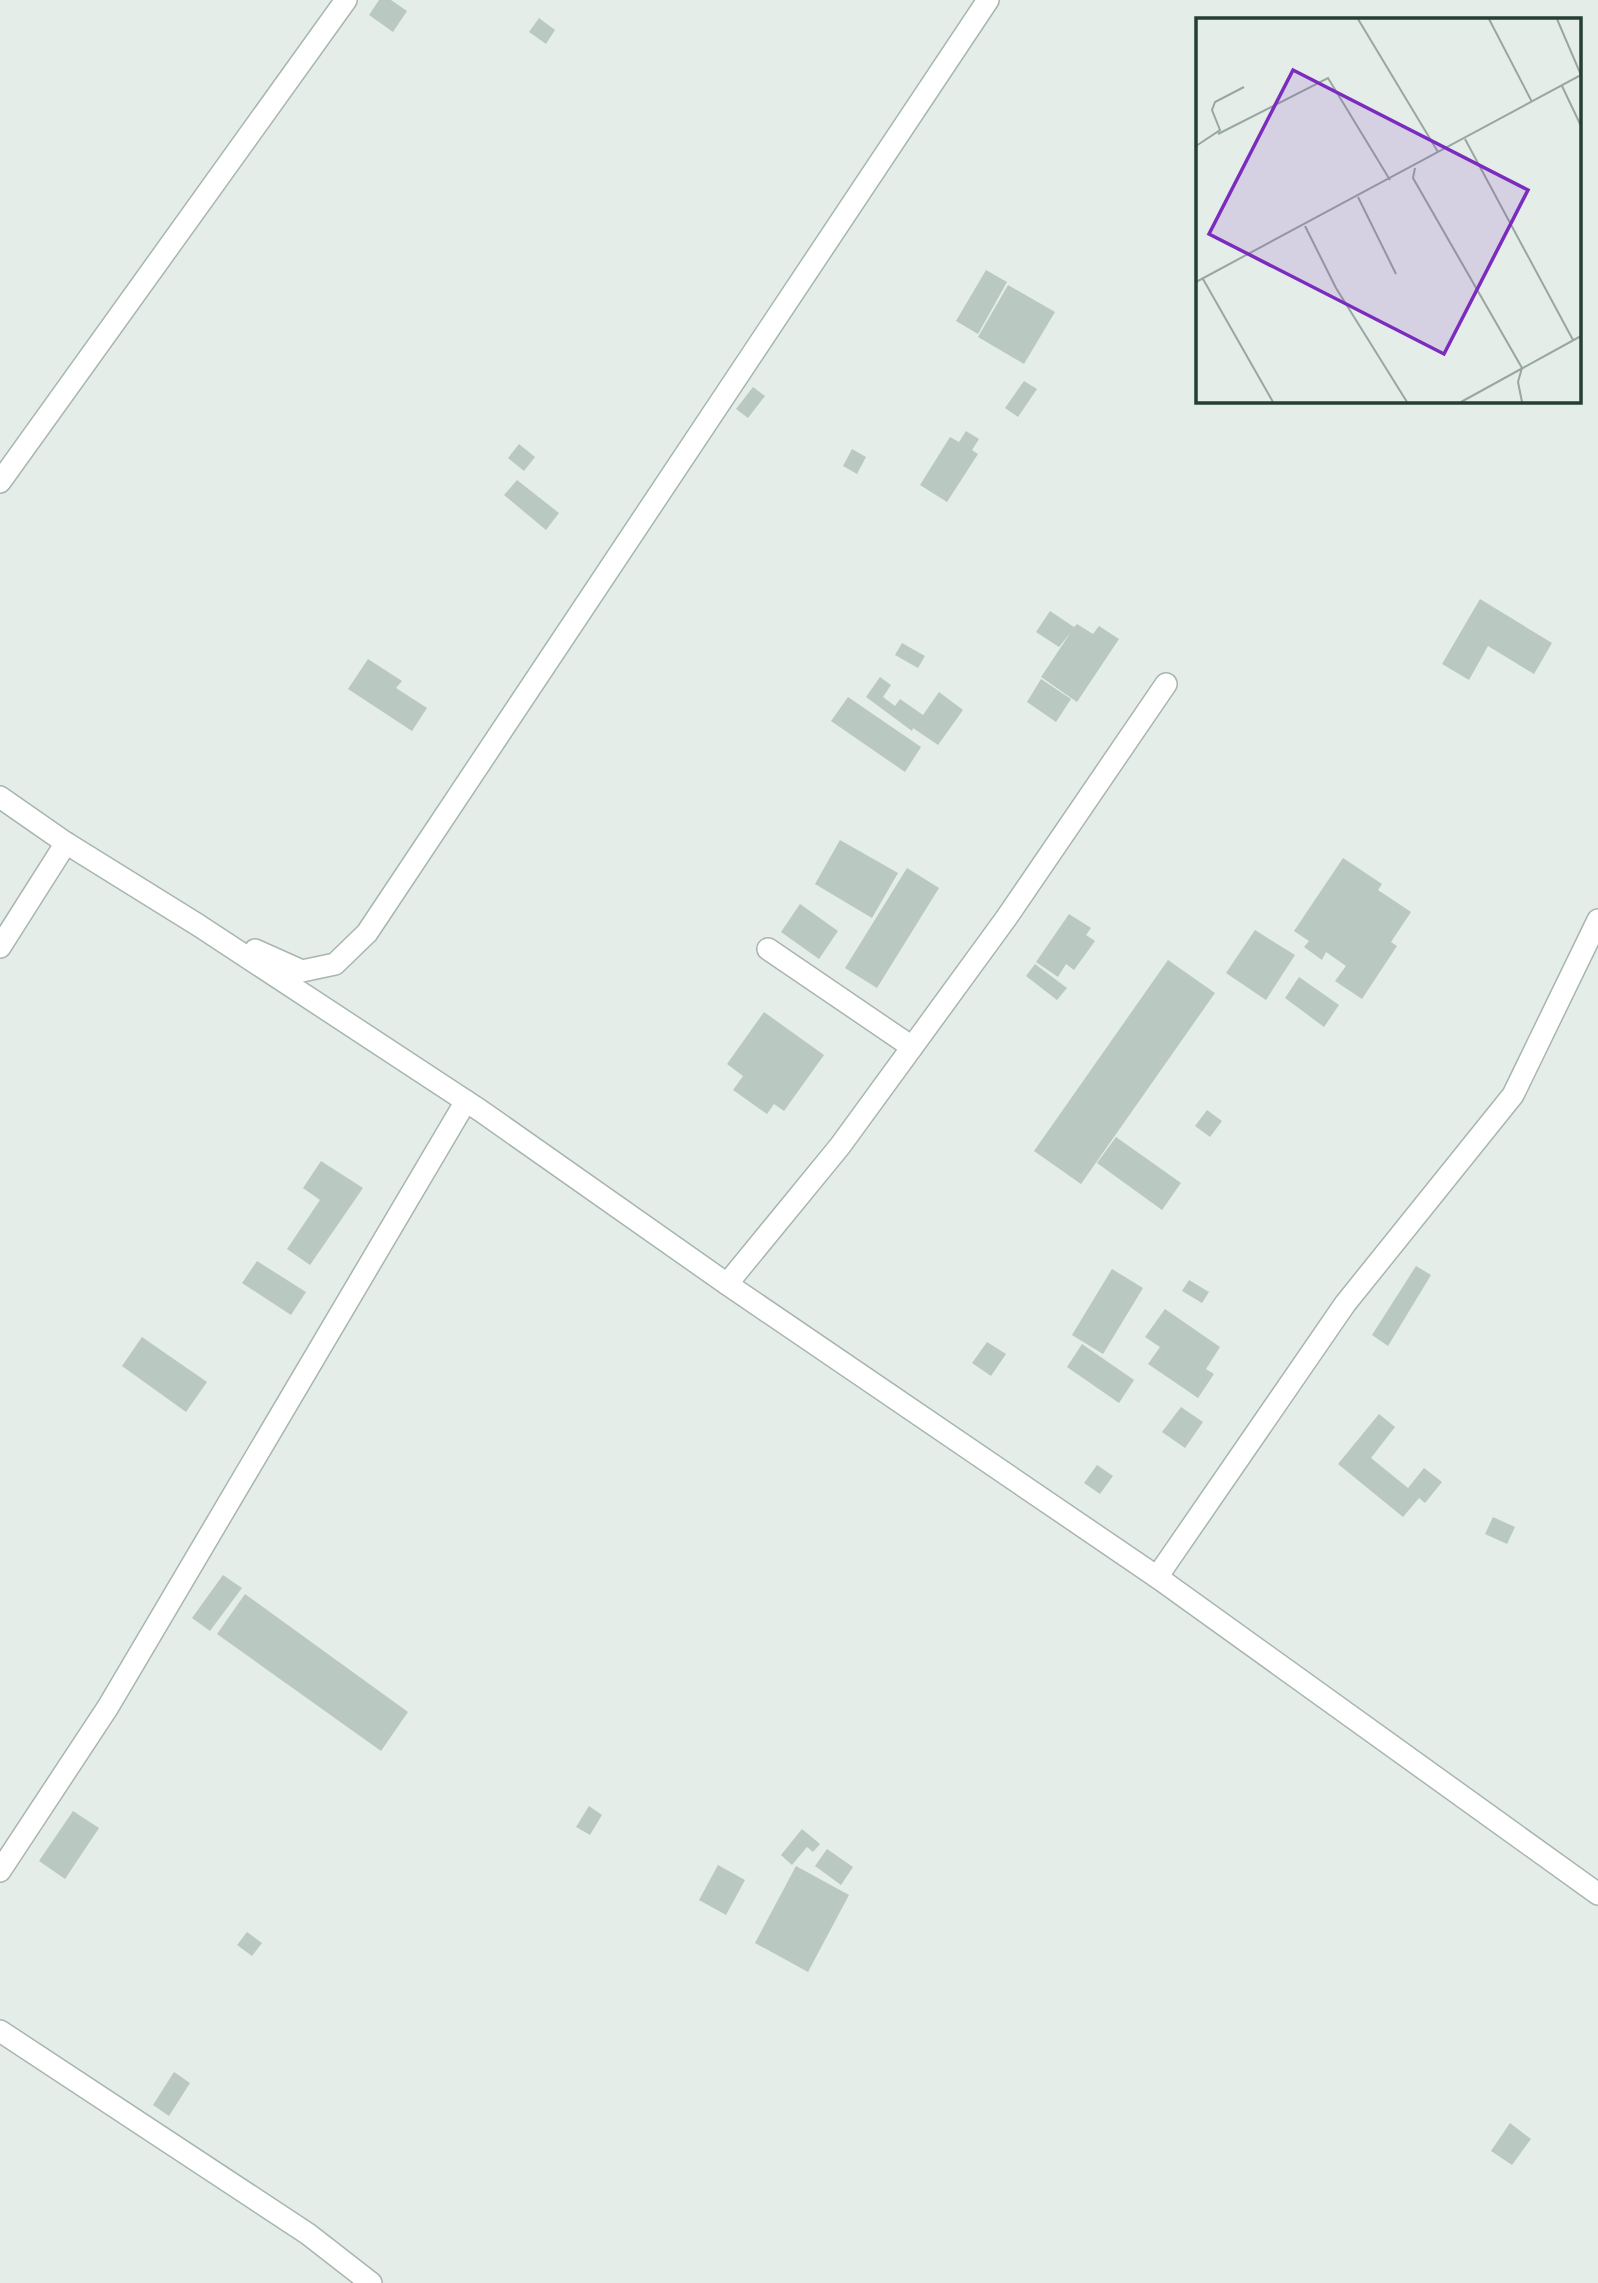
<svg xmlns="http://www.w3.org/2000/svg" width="1598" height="2283" viewBox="0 0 1598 2283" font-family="Ubuntu,sans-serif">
<rect width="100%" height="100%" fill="#e5ede9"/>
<g fill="#bac8c2">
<path d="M379,0H391L407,11L393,32L369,15Z"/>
<path d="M539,18L555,30L546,44L529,32Z"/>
<path d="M986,270L1007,282L978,334L956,321Z"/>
<path d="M1008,285L1055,312L1024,364L978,337Z"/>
<path d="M1024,381L1037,389L1018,417L1005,408Z"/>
<path d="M753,387L765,396L748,418L736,409Z"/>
<path d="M966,431L979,439L972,450L978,454L947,502L920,485L950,437L959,442Z"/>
<path d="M519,444L535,457L524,471L508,458Z"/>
<path d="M852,449L866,457L857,474L843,466Z"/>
<path d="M517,480L559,513L546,530L504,495Z"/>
<path d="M1480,599L1552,643L1534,674L1488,646L1469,680L1442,664Z"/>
<path d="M1050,611L1074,627L1077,624L1093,634L1099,626L1119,639L1077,702L1041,677L1071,632L1059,647L1036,632Z"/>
<path d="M902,643L925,656L918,668L895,655Z"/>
<path d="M368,659L402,681L396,688L427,708L412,731L348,689Z"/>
<path d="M880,677L891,685L883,697L895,706L900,699L923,715L939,692L963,710L938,745L913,728L912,731L866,697Z"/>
<path d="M1041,679L1071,699L1056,722L1027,702Z"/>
<path d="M848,697L921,747L905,772L831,721Z"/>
<path d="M840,840L898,873L872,918L815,884Z"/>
<path d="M1343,858L1382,884L1378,890L1411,912L1391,942L1397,946L1362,999L1335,981L1346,966L1326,952L1322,960L1304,947L1309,941L1294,931Z"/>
<path d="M907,868L939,888L877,988L845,968Z"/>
<path d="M800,904L838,931L819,959L781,932Z"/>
<path d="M1069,914L1091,928L1086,935L1095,941L1074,970L1066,964L1058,977L1036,962Z"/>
<path d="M1255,930L1295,955L1266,1000L1226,973Z"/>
<path d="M1168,960L1215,993L1081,1184L1034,1151Z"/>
<path d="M1035,964L1067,988L1057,1000L1026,976Z"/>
<path d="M1299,977L1339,1005L1324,1027L1285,998Z"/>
<path d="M764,1012L824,1055L784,1111L774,1104L767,1114L733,1090L743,1076L727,1064Z"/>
<path d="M1207,1110L1222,1121L1210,1137L1195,1126Z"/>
<path d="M1116,1137L1181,1183L1162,1210L1097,1163Z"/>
<path d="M321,1161L363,1188L310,1265L287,1249L320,1200L303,1188Z"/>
<path d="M257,1261L306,1292L291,1315L242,1283Z"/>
<path d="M1416,1266L1431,1275L1388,1346L1372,1335Z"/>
<path d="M1112,1269L1143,1288L1103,1354L1072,1335Z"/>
<path d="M1189,1280L1209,1292L1202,1303L1182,1291Z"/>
<path d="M1165,1309L1220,1347L1206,1369L1214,1374L1198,1398L1148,1364L1160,1347L1145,1337Z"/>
<path d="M142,1337L207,1382L186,1412L122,1366Z"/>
<path d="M987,1342L1006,1354L991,1376L972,1363Z"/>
<path d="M1082,1344L1134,1380L1119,1403L1067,1367Z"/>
<path d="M1181,1407L1203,1422L1185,1448L1162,1432Z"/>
<path d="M1379,1414L1395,1427L1371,1458L1408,1488L1424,1468L1442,1482L1425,1503L1419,1498L1403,1517L1338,1464Z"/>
<path d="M1097,1465L1113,1476L1100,1494L1084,1483Z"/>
<path d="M1493,1517L1515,1527L1507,1544L1485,1534Z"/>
<path d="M223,1575L242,1588L210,1631L192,1618Z"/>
<path d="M245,1594L408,1712L381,1751L217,1634Z"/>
<path d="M589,1806L602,1815L590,1835L576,1827Z"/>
<path d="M73,1811L99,1828L65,1879L39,1861Z"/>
<path d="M802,1829L820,1844L813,1852L807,1847L792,1865L781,1855Z"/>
<path d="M827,1849L853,1867L841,1885L815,1866Z"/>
<path d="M718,1865L745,1880L726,1915L699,1900Z"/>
<path d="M796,1866L849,1895L808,1972L755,1943Z"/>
<path d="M247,1932L262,1943L252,1956L237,1945Z"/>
<path d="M174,2072L190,2083L169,2116L153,2105Z"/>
<path d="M1510,2123L1531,2139L1512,2165L1491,2151Z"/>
</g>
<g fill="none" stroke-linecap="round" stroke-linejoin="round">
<defs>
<path id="lane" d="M768,949L912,1047"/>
<g id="street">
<path d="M0,482L346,0"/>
<path d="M0,797L66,843L198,925L481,1111L727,1284L1157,1577L1598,1894"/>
<path d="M0,947L66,843"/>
<path d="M255,950L302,971L335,964L367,933L988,0"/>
<path d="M727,1284L840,1146L1007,917L1166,684"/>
<path d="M1157,1577L1345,1304L1513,1095L1598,920"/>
<path d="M0,1871L108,1707L466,1101"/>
<path d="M0,2031L308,2234L371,2283"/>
</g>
</defs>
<use href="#lane" stroke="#a8b5b0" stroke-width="24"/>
<use href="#street" stroke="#a8b5b0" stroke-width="24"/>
<use href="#lane" stroke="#fff" stroke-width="21"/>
<use href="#street" stroke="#fff" stroke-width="21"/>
</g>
<g transform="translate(1196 18)">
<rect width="385" height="385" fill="#e5ede9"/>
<path fill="none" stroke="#98a7a1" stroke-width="2" d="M162,1L242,134M293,1L336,84M366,68L385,108M22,116L132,60L194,162M269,121L377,322M0,128L24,112L16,92L19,84L48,69M219,150L217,160L326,350L322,364L326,384M162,179L200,256M109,208L140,270L211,384M7,261L77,384M0,264L385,57L361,1M265,384L385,318"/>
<path fill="#7b2cbf" fill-opacity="0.15" stroke="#7b2cbf" stroke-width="3.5" d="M97,52L332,172L248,336L13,216Z"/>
<rect width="385" height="385" fill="none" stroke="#253e36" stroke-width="3.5"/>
</g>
</svg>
